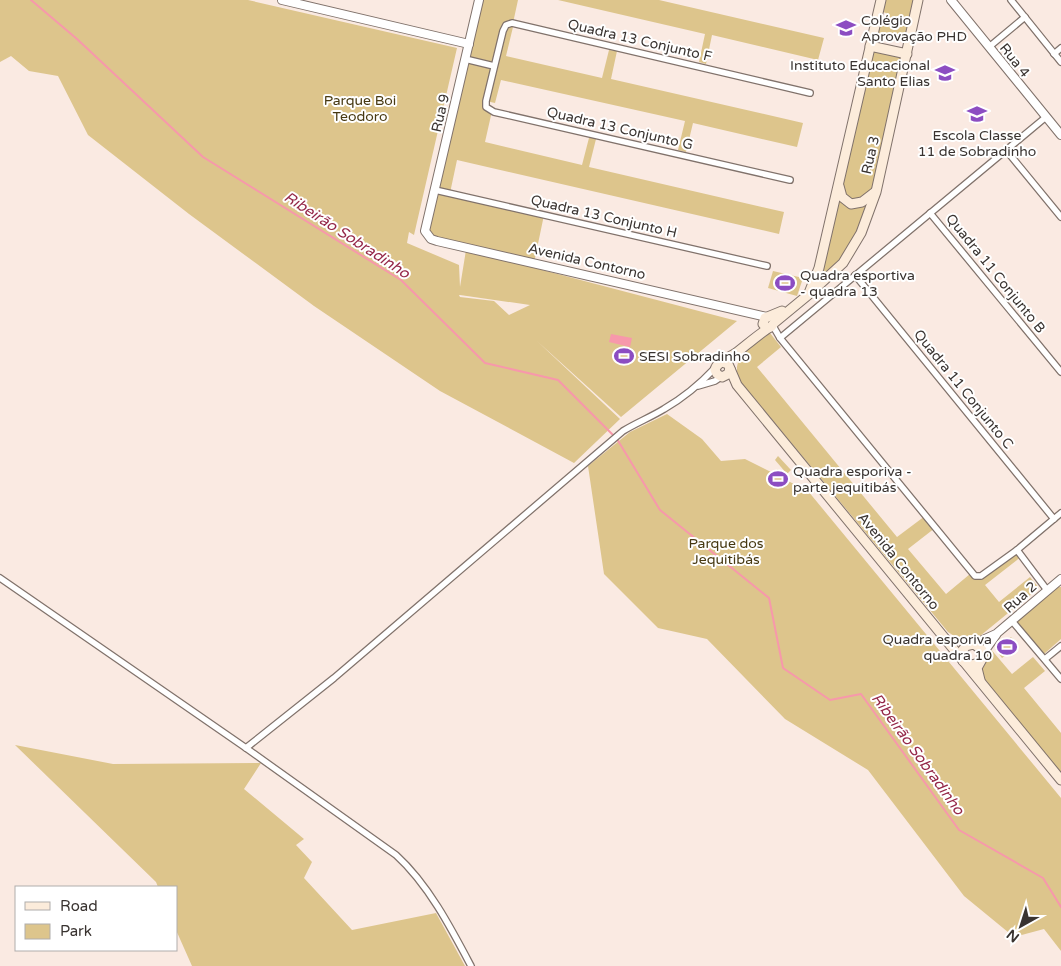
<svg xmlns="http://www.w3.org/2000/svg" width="1061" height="966" viewBox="0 0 1061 966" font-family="'Varela Round',sans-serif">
<rect width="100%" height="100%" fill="#faeae2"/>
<g fill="#ddc58c" fill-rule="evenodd">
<path d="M0,0H248L457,48L414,235L409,232L407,243L459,265L460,287L466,250L737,321L621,417L537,341L620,419L574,463L440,391L314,306L189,214L88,135L58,76L29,71L11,56L0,62ZM459,295H460L530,305L509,315L494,301L460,297Z"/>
<path d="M479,0H518L513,23L507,25L513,27L506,56L602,78L609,50L617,51L611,79L803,123L797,147L693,123L686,152L678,150L685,121L501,80L495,103L486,101L492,111L485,142L582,165L590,134L597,135L589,167L784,212L779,234L457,160L450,193L544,215L534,263L427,235Z"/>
<path d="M558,0H659L824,38L818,60L712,35L706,64L699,62L705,34Z"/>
<path d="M886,0H913L904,40L901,41L877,35L880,22H885L886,13L883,12Z"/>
<path d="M870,46L907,54L876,192L853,249L825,274L819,268Z"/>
<path d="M773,271L803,278L797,296L768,288Z"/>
<path d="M770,333L781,347L757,367L897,537L925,516L935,528L908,549L946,594L970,574L975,576L1017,550L1022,556L985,585L999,602L1030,577L1039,588L980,636C968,639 959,640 948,632L740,381C728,358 754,345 770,333Z"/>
<path d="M667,414L702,439L721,461L745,459L773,473L778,469L786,480L808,491L1061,798V951L1044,929L1014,937L964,896L868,770L785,719L707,639L658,628L604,574L588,466L630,432Z"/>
<path d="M778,456L791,470L787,474L775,460Z"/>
<path d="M1058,587H1061V639L1044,654L1016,622Z"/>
<path d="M1011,637L1018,646L1002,658L995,649Z"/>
<path d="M989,647L1012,674L1033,657L1045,671L1024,688L1061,733V776L981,682V665Z"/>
<path d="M15,745L113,764L261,763L244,789L304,839L296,845L312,862L304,878L352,930L436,913L465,966H192L176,930V887H158L156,882Z"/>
</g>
<path fill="#f798ab" d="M611,334L632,338L630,347L609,342Z"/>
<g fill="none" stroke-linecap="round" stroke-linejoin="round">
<g stroke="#f798ab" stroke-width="2">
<path d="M31,0L77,39L203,157L401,280L485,363L558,380L614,436"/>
<path d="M617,439L660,510L769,598L783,668L830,700L861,694L959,830L1043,878L1061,907"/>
</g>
<defs>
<g id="minor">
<path d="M1011,0L1061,62"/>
<path d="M989,47L1025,17"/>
<path d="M1054,54L1061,48"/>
<path d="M465,59L494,66"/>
<path d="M1006,150L1061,217"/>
<path d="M790,180L494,112L486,107V101L503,31L506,25L512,23L810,93"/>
<path d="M435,190L767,266"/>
<path d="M930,213L1061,372"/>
<path d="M855,275L1054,519"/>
<path d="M773,326L780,338L975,576H981L1017,550L1061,513"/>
<path d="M780,338L1046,117"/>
<path d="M698,386L715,381L721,377"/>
<path d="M1017,550L1047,590"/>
<path d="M0,578L246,748L396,855C428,884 451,928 471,966"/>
<path d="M1012,621L1061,679"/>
<path d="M1045,659L1061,646"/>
<path d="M246,748L334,678L623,431C636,423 651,417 664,409C683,398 700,384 715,368"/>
</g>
<g id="tertiary">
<path d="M282,0L469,44"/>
<path d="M479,0L425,231L431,239L437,241L767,317"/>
<path d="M951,0L1061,135"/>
<path d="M974,644L996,634L1061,579"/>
<path d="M983,653L996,635"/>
</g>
<g id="secondary">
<path d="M870,46L907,54"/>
<path d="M839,186L842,197L851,204L862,202L875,192"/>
<path d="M809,293L819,268L881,0"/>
<path d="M767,328L763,324L765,318L782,311"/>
<path d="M722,362L728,364L737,385L1061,780"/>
<path d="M730,369L728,374L722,377L717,374L715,370C717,361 729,358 736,353C743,348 766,328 771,327L774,323L808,295L843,263L861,233L876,192L918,0"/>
<path d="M979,663L971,665L963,661L962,651L966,646L974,644L982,650V659L977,668L980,680"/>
</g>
</defs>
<use href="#minor" stroke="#80726b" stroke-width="8"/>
<use href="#tertiary" stroke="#80726b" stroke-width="10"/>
<use href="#secondary" stroke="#80726b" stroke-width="11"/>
<use href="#minor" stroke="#fff" stroke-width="5.5"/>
<use href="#tertiary" stroke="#fff" stroke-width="8"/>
<use href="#secondary" stroke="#fcecdb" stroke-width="9"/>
</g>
<defs>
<symbol id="school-bare" viewBox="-9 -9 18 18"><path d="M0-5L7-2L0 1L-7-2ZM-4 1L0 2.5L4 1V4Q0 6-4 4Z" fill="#8c4dc2" stroke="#fff" stroke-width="2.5" paint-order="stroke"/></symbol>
<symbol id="stadium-bare" viewBox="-9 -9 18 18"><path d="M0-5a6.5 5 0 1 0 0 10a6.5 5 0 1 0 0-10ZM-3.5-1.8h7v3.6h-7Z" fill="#8c4dc2" stroke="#fff" stroke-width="2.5" paint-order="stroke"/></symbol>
</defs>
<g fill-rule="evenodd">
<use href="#school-bare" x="832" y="14" width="28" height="28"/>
<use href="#school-bare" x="931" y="59" width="28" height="28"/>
<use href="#school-bare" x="963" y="100" width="28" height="28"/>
<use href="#stadium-bare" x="771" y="269" width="28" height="28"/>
<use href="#stadium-bare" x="610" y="342" width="28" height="28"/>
<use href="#stadium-bare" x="764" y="465" width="28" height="28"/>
<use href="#stadium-bare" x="993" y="633" width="28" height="28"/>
</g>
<g text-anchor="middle" stroke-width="4" stroke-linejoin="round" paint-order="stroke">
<g font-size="14" fill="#393330" stroke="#fff" text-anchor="start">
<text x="861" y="25">Colégio<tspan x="861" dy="16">Aprovação PHD</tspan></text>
<text x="930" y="70" text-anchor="end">Instituto Educacional<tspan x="930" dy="16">Santo Elias</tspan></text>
<text x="977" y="140" text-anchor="middle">Escola Classe<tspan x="977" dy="16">11 de Sobradinho</tspan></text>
<text x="800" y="280">Quadra esportiva<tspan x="800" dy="16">- quadra 13</tspan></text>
<text x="639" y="361">SESI Sobradinho</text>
<text x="793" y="476">Quadra esporiva -<tspan x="793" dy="16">parte jequitibás</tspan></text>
<text x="992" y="644" text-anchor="end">Quadra esporiva<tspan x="992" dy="16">quadra 10</tspan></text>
</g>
<g font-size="14" fill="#393330" stroke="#fff">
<text transform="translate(640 40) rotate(13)" y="5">Quadra 13 Conjunto F</text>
<text transform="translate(1015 60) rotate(51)" y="5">Rua 4</text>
<text transform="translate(440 113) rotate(-77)" y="5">Rua 9</text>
<text transform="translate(620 128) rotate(13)" y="5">Quadra 13 Conjunto G</text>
<text transform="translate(870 155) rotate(-77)" y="5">Rua 3</text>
<text transform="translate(604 216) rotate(13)" y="5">Quadra 13 Conjunto H</text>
<text transform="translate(587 261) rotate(13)" y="5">Avenida Contorno</text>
<text transform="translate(996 273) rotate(51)" y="5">Quadra 11 Conjunto B</text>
<text transform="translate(964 389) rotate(51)" y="5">Quadra 11 Conjunto C</text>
<text transform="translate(899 561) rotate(51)" y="5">Avenida Contorno</text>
<text transform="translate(1020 597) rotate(-42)" y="5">Rua 2</text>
</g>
<g font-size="14" fill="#473912" stroke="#fff">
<text x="360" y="105">Parque Boi<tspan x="360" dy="16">Teodoro</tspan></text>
<text x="726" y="548">Parque dos<tspan x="726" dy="16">Jequitibás</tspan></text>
</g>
<g font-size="15" font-style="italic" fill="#952849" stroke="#fff">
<text transform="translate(347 235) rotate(33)" y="5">Ribeirão Sobradinho</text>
<text transform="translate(918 754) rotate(54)" y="5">Ribeirão Sobradinho</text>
</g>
</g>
<rect x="15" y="886" width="162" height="65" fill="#ffffff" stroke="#b0adac"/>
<rect x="25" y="902" width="25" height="8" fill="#fcecdb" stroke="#b0adac"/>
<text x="60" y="911" font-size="15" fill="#393330">Road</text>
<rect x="25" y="924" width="25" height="15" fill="#ddc58c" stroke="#b0adac"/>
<text x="60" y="936" font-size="15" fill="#393330">Park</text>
<g transform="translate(1021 926) rotate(219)" stroke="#ffffff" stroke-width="4" paint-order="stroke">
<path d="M0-4L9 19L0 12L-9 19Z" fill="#393330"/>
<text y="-8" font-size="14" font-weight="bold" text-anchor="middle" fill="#393330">N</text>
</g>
</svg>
